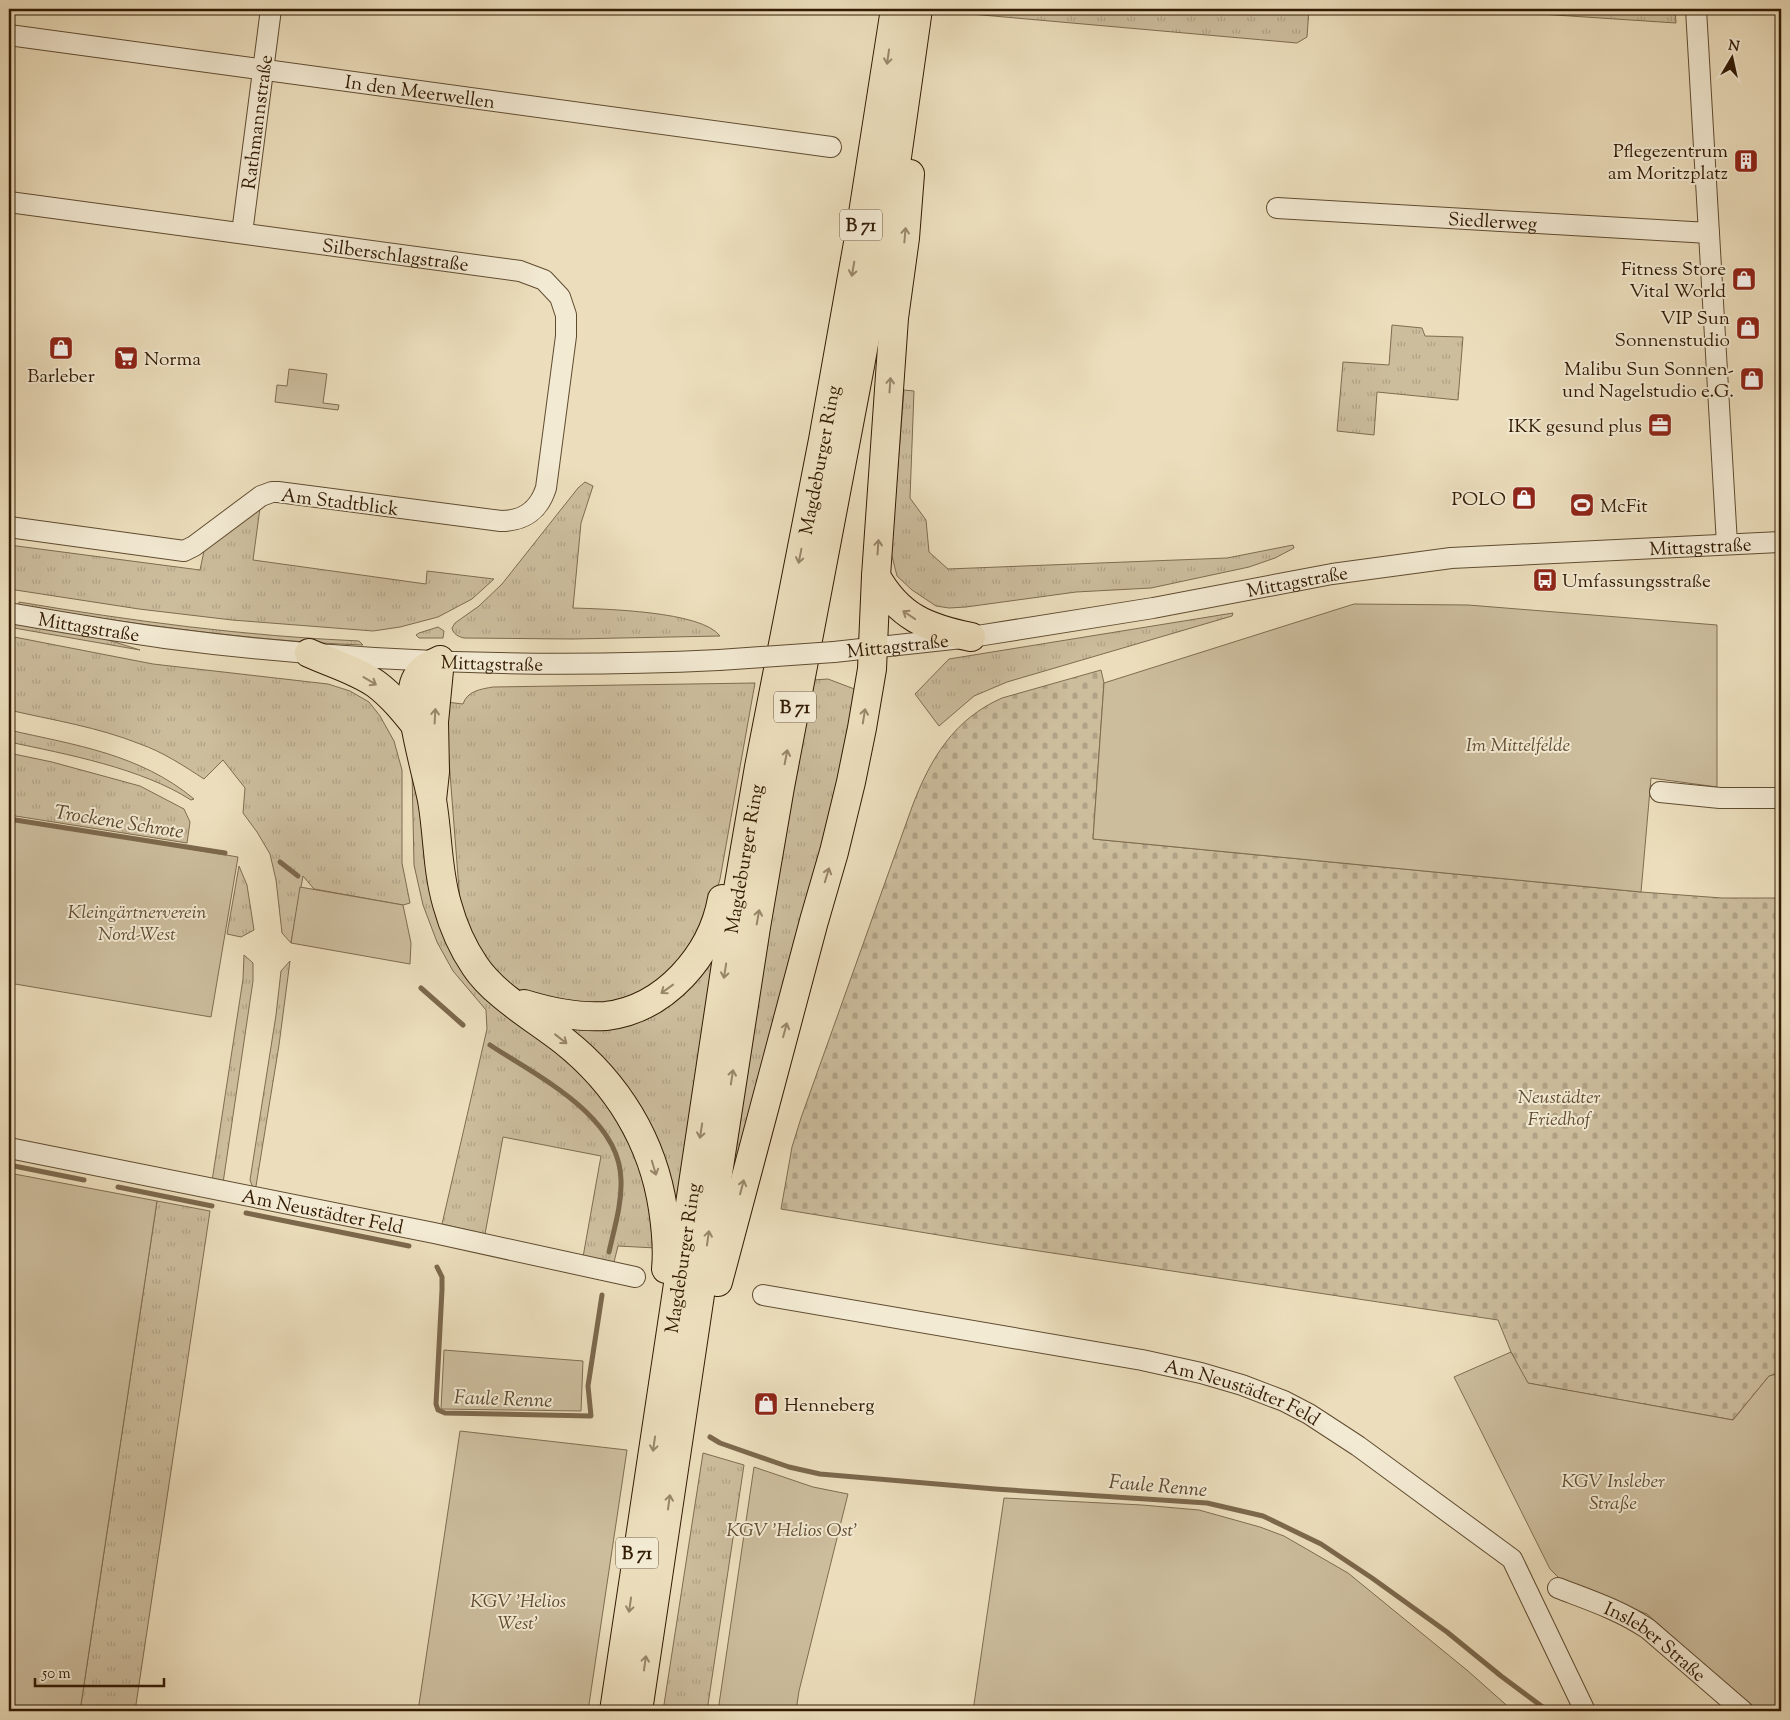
<svg xmlns="http://www.w3.org/2000/svg" width="1790" height="1720" viewBox="0 0 1790 1720" font-family="'Sorts Mill Goudy',serif">
<defs>
<pattern id="grass-tufts" width="24" height="20" patternUnits="userSpaceOnUse" patternTransform="scale(1.25)"><rect width="24" height="20" fill="#ccbd9d"/><path d="M3 7l-1-3M5 7V3M7 7l1-3M15 17l-1-3M17 17v-4M19 17l1-3" fill="none" stroke="#b0a286"/></pattern>
<pattern id="cemetery-stones" width="16" height="16" patternUnits="userSpaceOnUse" patternTransform="scale(1.25)"><rect width="16" height="16" fill="#ccbd9d"/><path d="M2 7V4a2 2 0 0 1 4 0v3zM10 15v-3a2 2 0 0 1 4 0v3z" fill="#b0a286"/></pattern>
</defs>
<rect width="100%" height="100%" fill="#ecdebc"/>
<filter id="stains"><feTurbulence type="fractalNoise" baseFrequency=".004" numOctaves="4"/><feColorMatrix values="0 0 0 0 .2 0 0 0 0 .09 0 0 0 0 .02 0 0 0 .5 -.17"/></filter>
<radialGradient id="worn" r=".72"><stop offset=".6" stop-color="#630" stop-opacity="0"/><stop offset="1" stop-color="#630" stop-opacity=".3"/></radialGradient>
<g fill="url(#grass-tufts)" stroke="#7f6c50">
<path d="M948,9H1309L1307,37L1297,43L948,12Z"/>
<path d="M1464,9H1675L1676,23Z"/>
<path d="M1392,325L1422,328L1425,336L1463,337L1458,400L1377,392L1374,435L1337,431L1343,362L1389,365Z"/>
<path d="M904,390L914,391L910,498L926,520L929,552L948,569L1227,558L1293,545L1294,548L1275,558L1249,567L1151,588L1076,592L966,607L949,608L936,606L912,590L897,576L891,552Z"/>
<path d="M585,482L593,486L581,523L573,608C603,609 702,611 720,636L572,639L464,638C459,637 453,634 452,628L455,623L479,606L502,584L578,488Z"/>
<path d="M260,508L253,560L426,584L427,571L494,579L472,599L438,617L400,627L373,631L232,620L139,609L9,589V545L200,570L204,551Z"/>
<path d="M19,602C132,621 245,636 359,641L363,645C247,641 133,623 18,606Z"/>
<path d="M1233,613L1232,616L1007,682L974,696L939,726L915,694L949,659Z"/>
<path d="M15,624L102,638L140,650L14,628Z"/>
<path d="M438,627L444,631L443,638H419L416,635L419,633Z"/>
<path d="M9,636L153,664L328,684L350,691L369,702L380,716L394,741L402,770V863L410,903L403,905L314,889L303,876L291,943L282,933L276,880L270,854L257,832L243,813L245,788L223,760L204,779C184,766 163,752 140,744C98,727 52,720 9,710Z"/>
<path d="M828,679L857,690L841,776L718,1246L754,1004L813,680Z"/>
<path d="M755,683L720,879L716,893L702,934L651,991L590,1009L523,992L500,977L475,943L460,902L446,722V702L463,704C467,691 481,689 493,687Z"/>
<path d="M9,730C75,745 140,754 194,799L191,800C141,768 66,754 9,742Z"/>
<path d="M407,736L410,737L439,910L582,1071L612,1112L646,1176L656,1248L618,1246L613,1266L583,1257L601,1156L503,1137L485,1234L442,1224L487,1029L486,1010L453,971L437,942L423,905L414,865L412,771Z"/>
<path d="M9,753L52,762L140,786L184,809L190,822L187,843L9,815Z"/>
<path d="M239,866L247,885L254,930L241,937L227,934Z"/>
<path d="M721,930L674,1236L667,1191L546,1017L606,1024Z"/>
<path d="M244,955L253,963V981L223,1183L212,1181L243,979Z"/>
<path d="M290,961L279,1045L256,1186L254,1191L250,1180L276,1015L281,971Z"/>
<path d="M157,1201L210,1211L135,1711H80Z"/>
<path d="M703,1453L744,1465L707,1711H663Z"/>
</g>
<path fill="url(#cemetery-stones)" stroke="#7f6c50" d="M1101,670L1104,683L1093,839L1641,892L1722,898H1781V1373L1769,1376L1733,1420L1527,1383L1511,1352L1498,1320L999,1245L781,1209L792,1147L801,1118L912,807C930,759 954,719 1002,698Z"/>
<g fill="#ccbd9d" stroke="#7f6c50">
<path d="M289,369L327,374L323,403L339,405L338,410L275,402L277,385L287,386Z"/>
<path d="M1354,604L1468,605L1717,625V787L1651,778L1641,892L1093,839L1104,683Z"/>
<path d="M9,819L238,857L211,1017L9,983Z"/>
<path d="M300,887L403,905L411,943L410,964L291,943Z"/>
<path d="M9,1173L157,1201L80,1711H9Z"/>
<path d="M444,1350L583,1361L581,1411L441,1409Z"/>
<path d="M1511,1352L1528,1383L1733,1420L1769,1376L1781,1373V1711H1757L1647,1614L1561,1580L1550,1569L1454,1377Z"/>
<path d="M460,1431L627,1450L588,1711H418Z"/>
<path d="M754,1467L813,1487L848,1494L799,1691L796,1711H718Z"/>
<path d="M1004,1498L1142,1505L1199,1510L1260,1527L1284,1536L1348,1573L1468,1671L1513,1711H973Z"/>
</g>
<g fill="none" stroke-linecap="round" stroke-linejoin="round">
<g stroke="#7c684c" stroke-width="5">
<path d="M9,819L225,853"/>
<path d="M280,862L298,876"/>
<path d="M421,988L463,1025"/>
<path d="M490,1045C537,1076 620,1116 621,1180C622,1204 614,1229 609,1252"/>
<path d="M9,1165L84,1180"/>
<path d="M118,1187L212,1206"/>
<path d="M246,1213L409,1246"/>
<path d="M437,1267L442,1277V1290L436,1404L438,1410L445,1413L591,1416L588,1386L602,1295"/>
<path d="M710,1437L720,1443L789,1467L820,1474L995,1489L1207,1503L1263,1516L1321,1544L1372,1578L1447,1632L1501,1676L1548,1711"/>
</g>
<defs>
<g id="minor">
<path d="M1696,9L1727,544"/>
<path id="s1" d="M9,35L831,147"/>
<path id="s2" d="M9,202L520,271L544,280L560,297L566,315V336L546,488C539,510 524,521 501,521L278,492H272L261,496L194,546L184,551L9,527"/>
<path id="s3" d="M1277,208L1709,233"/>
<path id="s4" d="M242,233L271,9"/>
<path id="s5" d="M9,613C61,622 113,631 165,638C349,662 535,669 719,660"/>
<path id="s6" d="M834,652L971,637L1153,608L1332,574L1451,558L1781,542"/>
<path d="M1660,792L1720,798H1781"/>
<path id="s7" d="M9,1148L434,1233L635,1277"/>
<path id="s8" d="M763,1295L1142,1360L1201,1373L1242,1385L1284,1401L1309,1414L1358,1446L1512,1559L1585,1711"/>
<path id="s9" d="M1558,1588C1589,1600 1620,1610 1648,1629L1743,1711"/>
</g>
<g id="highway">
<path d="M876,576C899,617 927,628 971,637"/>
<path d="M309,653C331,663 356,670 376,684C392,696 404,711 416,726"/>
<path d="M432,800L435,772L434,722L440,660C429,665 420,669 415,681C405,702 427,774 432,800C438,834 437,870 447,904C453,926 462,947 475,966C494,995 536,1019 564,1041C617,1083 653,1141 663,1209C666,1229 668,1249 666,1269"/>
<path d="M524,1004C550,1012 578,1018 606,1016C665,1009 712,955 722,899"/>
<path d="M718,1282L814,921L834,852L851,782L862,728L872,669L876,576L894,318L905,238L910,174"/>
<path id="s10" d="M614,1711L732,924L759,767L823,440L861,226L895,9"/>
<path d="M638,1711L719,1167L756,927L780,787L860,366L883,239L897,157L918,9"/>
</g>
</defs>
<use href="#minor" stroke="#604c31" stroke-width="22"/>
<use href="#highway" stroke="#321b03" stroke-width="30"/>
<use href="#minor" stroke="#f3ead3" stroke-width="20"/>
<use href="#highway" stroke="#ecdebc" stroke-width="28"/>
<defs>
<path id="minor-bridge" d="M719,660L834,652"/>
</defs>
<use href="#minor-bridge" stroke="#604c31" stroke-width="22" stroke-linecap="butt"/>
<use href="#minor-bridge" stroke="#f3ead3" stroke-width="20"/>
</g>
<defs><path id="oneway-shaft" d="M-6 0H5M1.5-3L5.5 0L1.5 3" fill="none" stroke-width="1.6" stroke-linecap="round" stroke-linejoin="round" transform="scale(1.25)"/></defs>
<g stroke="#988669">
<use href="#oneway-shaft" transform="translate(888 57) rotate(98)"/>
<use href="#oneway-shaft" transform="translate(905 235) rotate(-85)"/>
<use href="#oneway-shaft" transform="translate(853 269) rotate(100)"/>
<use href="#oneway-shaft" transform="translate(890 385) rotate(-86)"/>
<use href="#oneway-shaft" transform="translate(878 547) rotate(-86)"/>
<use href="#oneway-shaft" transform="translate(800 556) rotate(101)"/>
<use href="#oneway-shaft" transform="translate(909 615) rotate(-146)"/>
<use href="#oneway-shaft" transform="translate(370 681) rotate(31)"/>
<use href="#oneway-shaft" transform="translate(435 716) rotate(-87)"/>
<use href="#oneway-shaft" transform="translate(864 716) rotate(-81)"/>
<use href="#oneway-shaft" transform="translate(786 757) rotate(-79)"/>
<use href="#oneway-shaft" transform="translate(827 875) rotate(-73)"/>
<use href="#oneway-shaft" transform="translate(758 917) rotate(-80)"/>
<use href="#oneway-shaft" transform="translate(725 971) rotate(99)"/>
<use href="#oneway-shaft" transform="translate(667 989) rotate(144)"/>
<use href="#oneway-shaft" transform="translate(785 1030) rotate(-75)"/>
<use href="#oneway-shaft" transform="translate(561 1039) rotate(38)"/>
<use href="#oneway-shaft" transform="translate(732 1077) rotate(-81)"/>
<use href="#oneway-shaft" transform="translate(701 1131) rotate(99)"/>
<use href="#oneway-shaft" transform="translate(654 1168) rotate(73)"/>
<use href="#oneway-shaft" transform="translate(742 1187) rotate(-75)"/>
<use href="#oneway-shaft" transform="translate(708 1238) rotate(-82)"/>
<use href="#oneway-shaft" transform="translate(654 1444) rotate(98)"/>
<use href="#oneway-shaft" transform="translate(669 1502) rotate(-82)"/>
<use href="#oneway-shaft" transform="translate(630 1605) rotate(98)"/>
<use href="#oneway-shaft" transform="translate(645 1663) rotate(-82)"/>
</g>
<defs>
<symbol id="building-square" viewBox="-11 -11 22 22"><rect x="-9" y="-9" width="18" height="18" rx="4" fill="#8f2418" stroke="#f3ead3"/><path d="M-4-6H4V6H1V3H-1V6H-4ZM-2.5-4.3h1.7v1.8h-1.7ZM.8-4.3h1.7v1.8H.8ZM-2.5-1h1.7V.8h-1.7ZM.8-1h1.7V.8H.8Z" fill="#fff"/></symbol>
<symbol id="shop-square" viewBox="-11 -11 22 22"><rect x="-9" y="-9" width="18" height="18" rx="4" fill="#8f2418" stroke="#f3ead3"/><path d="M-5-2.5h2.3a2.7 3.5 0 0 1 5.4 0H5L5.5 6h-11ZM-1.5-2.5h3a1.5 2.3 0 0 0-3 0Z" fill="#fff"/></symbol>
<symbol id="supermarket-square" viewBox="-11 -11 22 22"><rect x="-9" y="-9" width="18" height="18" rx="4" fill="#8f2418" stroke="#f3ead3"/><path d="M-6-5.5h2.5l.6 2H6L4.5 2H-2.5L-4.4-4H-6ZM-1.5 3.2a1.3 1.3 0 1 0 .1 0ZM3 3.2a1.3 1.3 0 1 0 .1 0Z" fill="#fff"/></symbol>
<symbol id="office-square" viewBox="-11 -11 22 22"><rect x="-9" y="-9" width="18" height="18" rx="4" fill="#8f2418" stroke="#f3ead3"/><path d="M-6-3h4V-5.5h4V-3h4V5H-6ZM-1-4.5V-3h2v-1.5ZM-6 0V1H6V0Z" fill="#fff"/></symbol>
<symbol id="stadium-square" viewBox="-11 -11 22 22"><rect x="-9" y="-9" width="18" height="18" rx="4" fill="#8f2418" stroke="#f3ead3"/><path d="M0-5a6.5 5 0 1 0 0 10a6.5 5 0 1 0 0-10ZM-3.5-1.8h7v3.6h-7Z" fill="#fff"/></symbol>
<symbol id="bus-square" viewBox="-11 -11 22 22"><rect x="-9" y="-9" width="18" height="18" rx="4" fill="#8f2418" stroke="#f3ead3"/><path d="M-5-6H5V4H4V6H2V4H-2V6H-4V4H-5ZM-3.5-4V0h7V-4ZM-3.5 1.2v1.5H-2V1.2ZM2 1.2v1.5H3.5V1.2Z" fill="#fff"/></symbol>
</defs>
<g fill-rule="evenodd">
<use href="#building-square" x="1732" y="147" width="28" height="28"/>
<use href="#shop-square" x="1730" y="265" width="28" height="28"/>
<use href="#shop-square" x="1734" y="314" width="28" height="28"/>
<use href="#shop-square" x="47" y="334" width="28" height="28"/>
<use href="#supermarket-square" x="112" y="344" width="28" height="28"/>
<use href="#shop-square" x="1738" y="365" width="28" height="28"/>
<use href="#office-square" x="1646" y="411" width="28" height="28"/>
<use href="#shop-square" x="1510" y="484" width="28" height="28"/>
<use href="#stadium-square" x="1568" y="491" width="28" height="28"/>
<use href="#bus-square" x="1531" y="566" width="28" height="28"/>
<use href="#shop-square" x="752" y="1390" width="28" height="28"/>
</g>
<g text-anchor="middle" stroke-width="4" stroke-linejoin="round" paint-order="stroke">
<g fill="#f3ead3" stroke="#6c5941" stroke-width="1">
<rect x="840" y="209.5" width="42" height="31" rx="4"/>
<rect x="774" y="691.5" width="42" height="31" rx="4"/>
<rect x="616" y="1537.5" width="42" height="31" rx="4"/>
</g>
<g font-size="18" font-weight="bold" fill="#321b03">
<text x="861" y="231">B 71</text>
<text x="795" y="713">B 71</text>
<text x="637" y="1559">B 71</text>
</g>
<g font-size="19" fill="#321b03" stroke="#f3ead3">
<text dy="7" stroke="none"><textPath href="#s1" startOffset="415">In den Meerwellen</textPath></text>
<text dy="7" stroke="none"><textPath href="#s4" startOffset="112">Rathmannstraße</textPath></text>
<text dy="7" stroke="none"><textPath href="#s3" startOffset="216">Siedlerweg</textPath></text>
<text dy="7" stroke="none"><textPath href="#s2" startOffset="390">Silberschlagstraße</textPath></text>
<text dy="7" stroke="none"><textPath href="#s10" startOffset="1268">Magdeburger Ring</textPath></text>
<text transform="translate(340 501) rotate(7)" y="7">Am Stadtblick</text>
<text dy="7" stroke="none"><textPath href="#s6" startOffset="874">Mittagstraße</textPath></text>
<text dy="7" stroke="none"><textPath href="#s6" startOffset="469">Mittagstraße</textPath></text>
<text dy="7" stroke="none"><textPath href="#s5" startOffset="81">Mittagstraße</textPath></text>
<text dy="7" stroke="none"><textPath href="#s6" startOffset="64">Mittagstraße</textPath></text>
<text dy="7" stroke="none"><textPath href="#s5" startOffset="486">Mittagstraße</textPath></text>
<text dy="7" stroke="none"><textPath href="#s10" startOffset="862">Magdeburger Ring</textPath></text>
<text dy="7" stroke="none"><textPath href="#s7" startOffset="320">Am Neustädter Feld</textPath></text>
<text dy="7" stroke="none"><textPath href="#s10" startOffset="458">Magdeburger Ring</textPath></text>
<text dy="7" stroke="none"><textPath href="#s8" startOffset="490">Am Neustädter Feld</textPath></text>
<text dy="7" stroke="none"><textPath href="#s9" startOffset="112">Insleber Straße</textPath></text>
</g>
<g font-size="19" fill="#321b03" stroke="#f3ead3" text-anchor="end">
<text x="1728" y="157">Pflegezentrum<tspan x="1728" dy="22">am Moritzplatz</tspan></text>
<text x="1726" y="275">Fitness Store<tspan x="1726" dy="22">Vital World</tspan></text>
<text x="1730" y="324">VIP Sun<tspan x="1730" dy="22">Sonnenstudio</tspan></text>
<text x="144" y="365" text-anchor="start">Norma</text>
<text x="1734" y="375">Malibu Sun Sonnen-<tspan x="1734" dy="22">und Nagelstudio e.G.</tspan></text>
<text x="61" y="382" text-anchor="middle">Barleber</text>
<text x="1642" y="432">IKK gesund plus</text>
<text x="1506" y="505">POLO</text>
<text x="1600" y="512" text-anchor="start">McFit</text>
<text x="1562" y="587" text-anchor="start">Umfassungsstraße</text>
<text x="784" y="1411" text-anchor="start">Henneberg</text>
</g>
<g font-size="19" font-style="italic" fill="#604c31" stroke="#f3ead3">
<text x="1518" y="751">Im Mittelfelde</text>
<text x="137" y="918">Kleingärtnerverein<tspan x="137" dy="22">Nord-West</tspan></text>
<text x="1559" y="1103">Neustädter<tspan x="1559" dy="22">Friedhof</tspan></text>
<text x="1613" y="1487">KGV Insleber<tspan x="1613" dy="22">Straße</tspan></text>
<text x="792" y="1536">KGV 'Helios Ost'</text>
<text x="518" y="1607">KGV 'Helios<tspan x="518" dy="22">West'</tspan></text>
</g>
<g font-size="20" font-style="italic" fill="#5d482e" stroke="#f3ead3">
<text transform="translate(119 821) rotate(9)" y="7">Trockene Schrote</text>
<text transform="translate(503 1398) rotate(2)" y="7">Faule Renne</text>
<text transform="translate(1158 1485) rotate(5)" y="7">Faule Renne</text>
</g>
</g>
<rect width="1790" height="1720" fill="none" stroke="#ecdebc" stroke-width="30"/>
<rect x="10" y="10" width="1770" height="1700" fill="none" stroke="#321b03" stroke-width="2.5"/>
<rect x="15" y="15" width="1760" height="1690" fill="none" stroke="#321b03"/>
<g transform="translate(1732 58) rotate(9)" stroke="#f3ead3" stroke-width="4" paint-order="stroke">
<path d="M0-4L9 19L0 12L-9 19Z" fill="#321b03"/>
<text y="-8" font-size="14" font-weight="bold" text-anchor="middle" fill="#321b03">N</text>
</g>
<path d="M35 1678v8h129v-8" fill="none" stroke="#321b03" stroke-width="2.5"/>
<text x="42" y="1678" font-size="15" fill="#321b03" stroke="#f3ead3" stroke-width="4" paint-order="stroke">50 m</text>
<rect width="100%" height="100%" filter="url(#stains)"/>
<rect width="100%" height="100%" fill="url(#worn)"/>
</svg>
